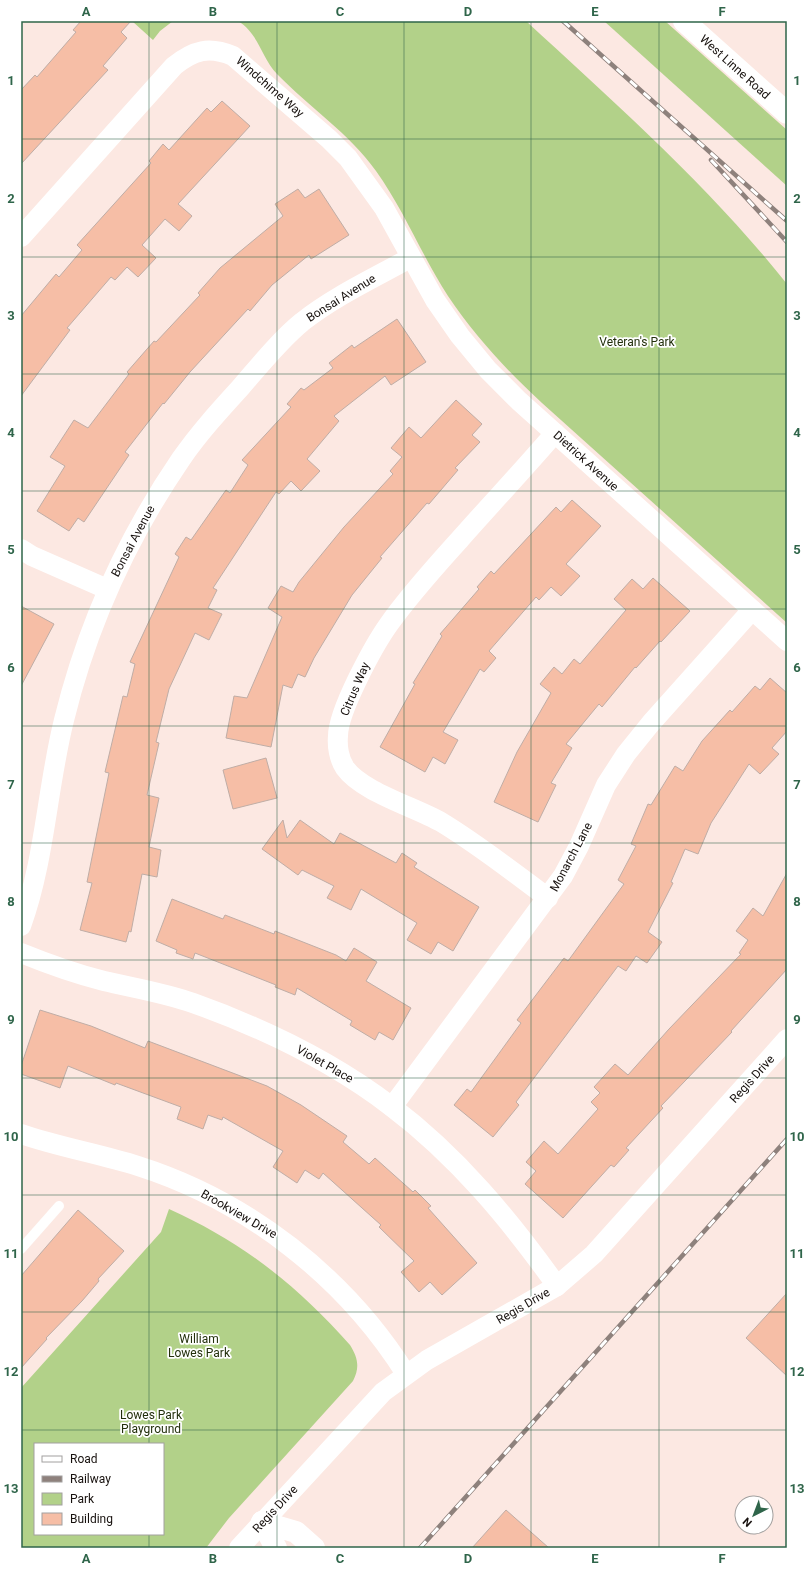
<svg xmlns="http://www.w3.org/2000/svg" width="808" height="1569" viewBox="0 0 808 1569" font-family="Roboto,sans-serif">
<rect width="100%" height="100%" fill="#fce8e2"/>
<g fill="#b2d189" fill-rule="evenodd">
<path d="M132,21H173L160,31L153,40Z"/>
<path d="M238,21H526C617,105 710,187 787,284V623L542,403C507,371 475,336 448,296C422,256 404,210 376,171C349,133 309,107 277,74C261,57 259,34 238,21Z"/>
<path d="M604,21H665L787,130V186Z"/>
<path d="M169,1209C242,1242 297,1285 350,1345C358,1358 360,1367 353,1381L229,1518L206,1548H21V1388L161,1232ZM35,1444H163V1534H35Z"/>
</g>
<g fill="#f6bea6" stroke="#bfada6">
<path d="M81,21H131L121,32L127,38L103,66L108,70L21,164V90L35,75L37,77L76,32L73,30Z"/>
<path d="M222,101L250,126L178,204L192,216L179,231L165,219L142,245L156,258L138,277L127,267L115,280L111,277L67,328L70,330L21,396V316L56,274L59,277L82,250L77,245L151,163L149,161L163,144L169,150L207,108L211,112Z"/>
<path d="M298,189L305,198L319,189L349,235L311,259L309,255L272,285L250,311L248,309L190,372L164,404L163,403L125,452L129,455L84,522L78,518L69,531L37,511L65,466L50,457L74,420L88,428L129,374L127,372L154,341L156,342L200,295L198,293L220,268L283,216L275,204Z"/>
<path d="M397,319L426,362L391,385L385,376L334,416L339,421L307,459L320,471L301,491L291,481L279,494L276,492L213,588L217,590L208,608L222,614L209,640L195,633L169,689L156,742L159,743L147,795L159,798L149,847L161,850L157,877L142,874L131,932L129,931L126,942L80,930L92,883L87,882L109,773L105,772L123,696L127,697L135,664L130,662L179,557L175,554L186,537L191,540L226,490L230,493L248,465L242,460L291,407L287,404L301,388L304,390L333,368L329,363L352,345L354,348Z"/>
<path d="M456,400L482,424L472,435L480,442L455,468L458,470L429,504L427,503L380,557L382,558L352,595L314,658L305,677L298,674L292,688L283,685L271,747L226,738L234,696L247,698L282,617L268,608L281,586L293,592L299,582L344,527L393,474L390,471L402,457L391,448L409,427L421,438Z"/>
<path d="M572,500L601,526L566,564L580,576L561,596L551,587L539,600L536,597L489,651L496,658L484,672L480,669L443,732L458,740L445,764L433,757L425,772L380,747L415,684L413,683L442,636L440,634L479,589L477,587L491,571L494,574L556,507L561,512Z"/>
<path d="M653,578L690,611L661,642L660,641L636,668L635,667L602,707L599,704L566,744L572,748L551,783L556,785L538,822L494,802L517,752L551,693L540,684L554,667L562,674L574,659L580,664L626,610L614,599L632,579L643,589Z"/>
<path d="M21,606L54,624L21,686Z"/>
<path d="M770,678L787,693V731L772,748L779,754L760,774L749,764L711,823L698,854L685,849L671,882L673,883L648,932L662,942L647,963L636,956L626,971L618,966L516,1102L519,1105L493,1137L454,1105L467,1089L471,1092L521,1023L517,1020L564,958L568,961L624,884L618,880L636,846L631,844L648,804L651,805L675,766L683,771L702,741L730,710L732,712L755,686L760,690Z"/>
<path d="M266,758L277,798L233,809L223,770Z"/>
<path d="M283,820L287,838L300,820L334,844L340,833L396,863L402,853L417,863L414,867L479,907L453,951L438,942L431,954L407,940L417,923L361,889L351,910L327,898L334,886L302,870L298,875L262,849Z"/>
<path d="M787,873V969L731,1031L732,1032L661,1106L663,1108L626,1148L629,1150L614,1167L611,1165L563,1218L525,1184L536,1171L526,1162L544,1141L558,1154L598,1109L591,1102L600,1093L594,1087L615,1064L628,1075L669,1029L741,954L739,953L748,940L736,931L753,908L763,916Z"/>
<path d="M172,899L223,919L225,915L274,934L275,931L336,955L346,961L354,948L377,962L366,981L411,1008L393,1040L379,1032L375,1040L350,1025L352,1021L297,988L295,995L275,987L276,985L195,953L193,959L176,953L177,950L156,941Z"/>
<path d="M40,1010L91,1026L145,1048L148,1041L267,1086L301,1105L347,1136L343,1142L369,1164L375,1158L413,1192L415,1190L431,1206L428,1208L477,1263L442,1295L430,1282L419,1292L401,1272L414,1261L379,1227L381,1225L323,1173L319,1179L305,1170L297,1183L273,1167L283,1151L223,1117L222,1120L208,1115L203,1129L177,1119L181,1107L116,1083L115,1085L68,1066L60,1088L21,1074V1066Z"/>
<path d="M78,1210L124,1251L98,1279L99,1281L82,1301L46,1338L47,1339L21,1368V1276Z"/>
<path d="M787,1293V1376L746,1338Z"/>
<path d="M506,1510L549,1548H472Z"/>
</g>
<g fill="none" stroke-linecap="round" stroke-linejoin="round">
<path stroke="#fff" stroke-width="10" d="M21,1249L59,1206"/>
<g stroke="#fff" stroke-width="20">
<path d="M21,237L174,66C194,50 209,46 233,56L329,139L348,158L384,208L435,300L460,336L488,370L519,401L787,641"/>
<path d="M21,549L32,556L107,589"/>
<path d="M548,898C513,872 479,845 441,822C415,807 362,792 345,768C339,759 337,746 338,736C338,711 374,645 389,624C411,593 436,566 461,538C492,503 524,469 555,433"/>
<path d="M21,926C45,860 47,788 64,720C87,626 127,538 181,459C199,433 220,410 241,387C260,365 279,341 302,322C335,296 374,278 410,258"/>
<path d="M21,953C48,964 76,974 104,981C134,988 165,993 193,1003C263,1028 332,1061 392,1107C457,1156 510,1220 557,1286"/>
<path d="M392,1107L563,876L579,846L606,785L626,754L651,723L752,610"/>
<path d="M21,1134C59,1147 100,1154 138,1166C248,1201 345,1277 406,1374"/>
<path d="M239,1548L383,1392L427,1360L557,1286L594,1254L787,1039"/>
</g>
<g stroke="#fff" stroke-width="22">
<path d="M684,21L787,113"/>
<path d="M262,1522L296,1532L314,1548"/>
<path d="M262,1522L276,1548"/>
</g>
<defs>
<g id="rail">
<path d="M563,21L787,221"/>
<path d="M711,160L787,242"/>
<path d="M420,1548L787,1139"/>
</g>
</defs>
<use href="#rail" stroke="#8e817c" stroke-width="4.5"/>
<use href="#rail" stroke="#fff" stroke-width="3" stroke-dasharray="9" stroke-linecap="butt"/>
</g>
<path fill="none" stroke="#2f654a" stroke-width="1" stroke-opacity="0.55" d="M149,21V1444M277,21V1548M404,21V1548M531,21V1548M659,21V1548M21,139H787M21,257H787M21,374H787M21,491H787M21,609H787M21,726H787M21,843H787M21,960H787M21,1078H787M21,1195H787M21,1312H787M21,1430H787M149,1534V1548"/>
<g text-anchor="middle" stroke-width="3.5" stroke-linejoin="round" paint-order="stroke">
<g font-size="12" fill="#17110e" stroke="#fff">
<text transform="translate(735 67) rotate(42)" y="4">West Linne Road</text>
<text transform="translate(270 87) rotate(41)" y="4">Windchime Way</text>
<text transform="translate(341 298) rotate(-32)" y="4">Bonsai Avenue</text>
<text transform="translate(586 461) rotate(42)" y="4">Dietrick Avenue</text>
<text transform="translate(133 541) rotate(-62)" y="4">Bonsai Avenue</text>
<text transform="translate(355 689) rotate(-67)" y="4">Citrus Way</text>
<text transform="translate(571 857) rotate(-62)" y="4">Monarch Lane</text>
<text transform="translate(325 1064) rotate(30)" y="4">Violet Place</text>
<text transform="translate(752 1079) rotate(-48)" y="4">Regis Drive</text>
<text transform="translate(239 1214) rotate(30)" y="4">Brookview Drive</text>
<text transform="translate(523 1306) rotate(-30)" y="4">Regis Drive</text>
<text transform="translate(275 1509) rotate(-47)" y="4">Regis Drive</text>
</g>
<g font-size="12" fill="#23300c" stroke="#fff">
<text x="637" y="346">Veteran's Park</text>
<text x="199" y="1343">William<tspan x="199" dy="14">Lowes Park</tspan></text>
<text x="151" y="1419">Lowes Park<tspan x="151" dy="14">Playground</tspan></text>
</g>
</g>
<rect width="808" height="1569" fill="none" stroke="#ffffff" stroke-width="44"/>
<rect x="34" y="1443" width="130" height="92" fill="#ffffff" stroke="#a2a09f"/>
<rect x="42" y="1456" width="20" height="6" fill="#ffffff" stroke="#a2a09f"/>
<text x="70" y="1463" font-size="12" fill="#17110e">Road</text>
<rect x="42" y="1476" width="20" height="6" fill="#8e817c" stroke="#a2a09f"/>
<text x="70" y="1483" font-size="12" fill="#17110e">Railway</text>
<rect x="42" y="1493" width="20" height="12" fill="#b2d189" stroke="#a2a09f"/>
<text x="70" y="1503" font-size="12" fill="#17110e">Park</text>
<rect x="42" y="1513" width="20" height="12" fill="#f6bea6" stroke="#a2a09f"/>
<text x="70" y="1523" font-size="12" fill="#17110e">Building</text>
<g transform="translate(754 1515) rotate(222)"><circle r="19" fill="#ffffff" stroke="#a2a09f"/>
<path d="M0-3L7 15L0 10L-7 15Z" fill="#2f654a"/>
<text y="-6" font-size="11" font-weight="bold" text-anchor="middle" fill="#17110e">N</text>
</g>
<rect x="22" y="22" width="764" height="1525" fill="none" stroke="#2f654a" stroke-width="1.5"/>
<g font-size="13" text-anchor="middle" font-weight="bold" fill="#2f654a">
<text x="86" y="16">A</text>
<text x="213" y="16">B</text>
<text x="340" y="16">C</text>
<text x="468" y="16">D</text>
<text x="595" y="16">E</text>
<text x="722" y="16">F</text>
<text x="11" y="85">1</text>
<text x="797" y="85">1</text>
<text x="11" y="203">2</text>
<text x="797" y="203">2</text>
<text x="11" y="320">3</text>
<text x="797" y="320">3</text>
<text x="11" y="437">4</text>
<text x="797" y="437">4</text>
<text x="11" y="554">5</text>
<text x="797" y="554">5</text>
<text x="11" y="672">6</text>
<text x="797" y="672">6</text>
<text x="11" y="789">7</text>
<text x="797" y="789">7</text>
<text x="11" y="906">8</text>
<text x="797" y="906">8</text>
<text x="11" y="1024">9</text>
<text x="797" y="1024">9</text>
<text x="11" y="1141">10</text>
<text x="797" y="1141">10</text>
<text x="11" y="1258">11</text>
<text x="797" y="1258">11</text>
<text x="11" y="1376">12</text>
<text x="797" y="1376">12</text>
<text x="11" y="1493">13</text>
<text x="797" y="1493">13</text>
<text x="86" y="1563">A</text>
<text x="213" y="1563">B</text>
<text x="340" y="1563">C</text>
<text x="468" y="1563">D</text>
<text x="595" y="1563">E</text>
<text x="722" y="1563">F</text>
</g>
</svg>
